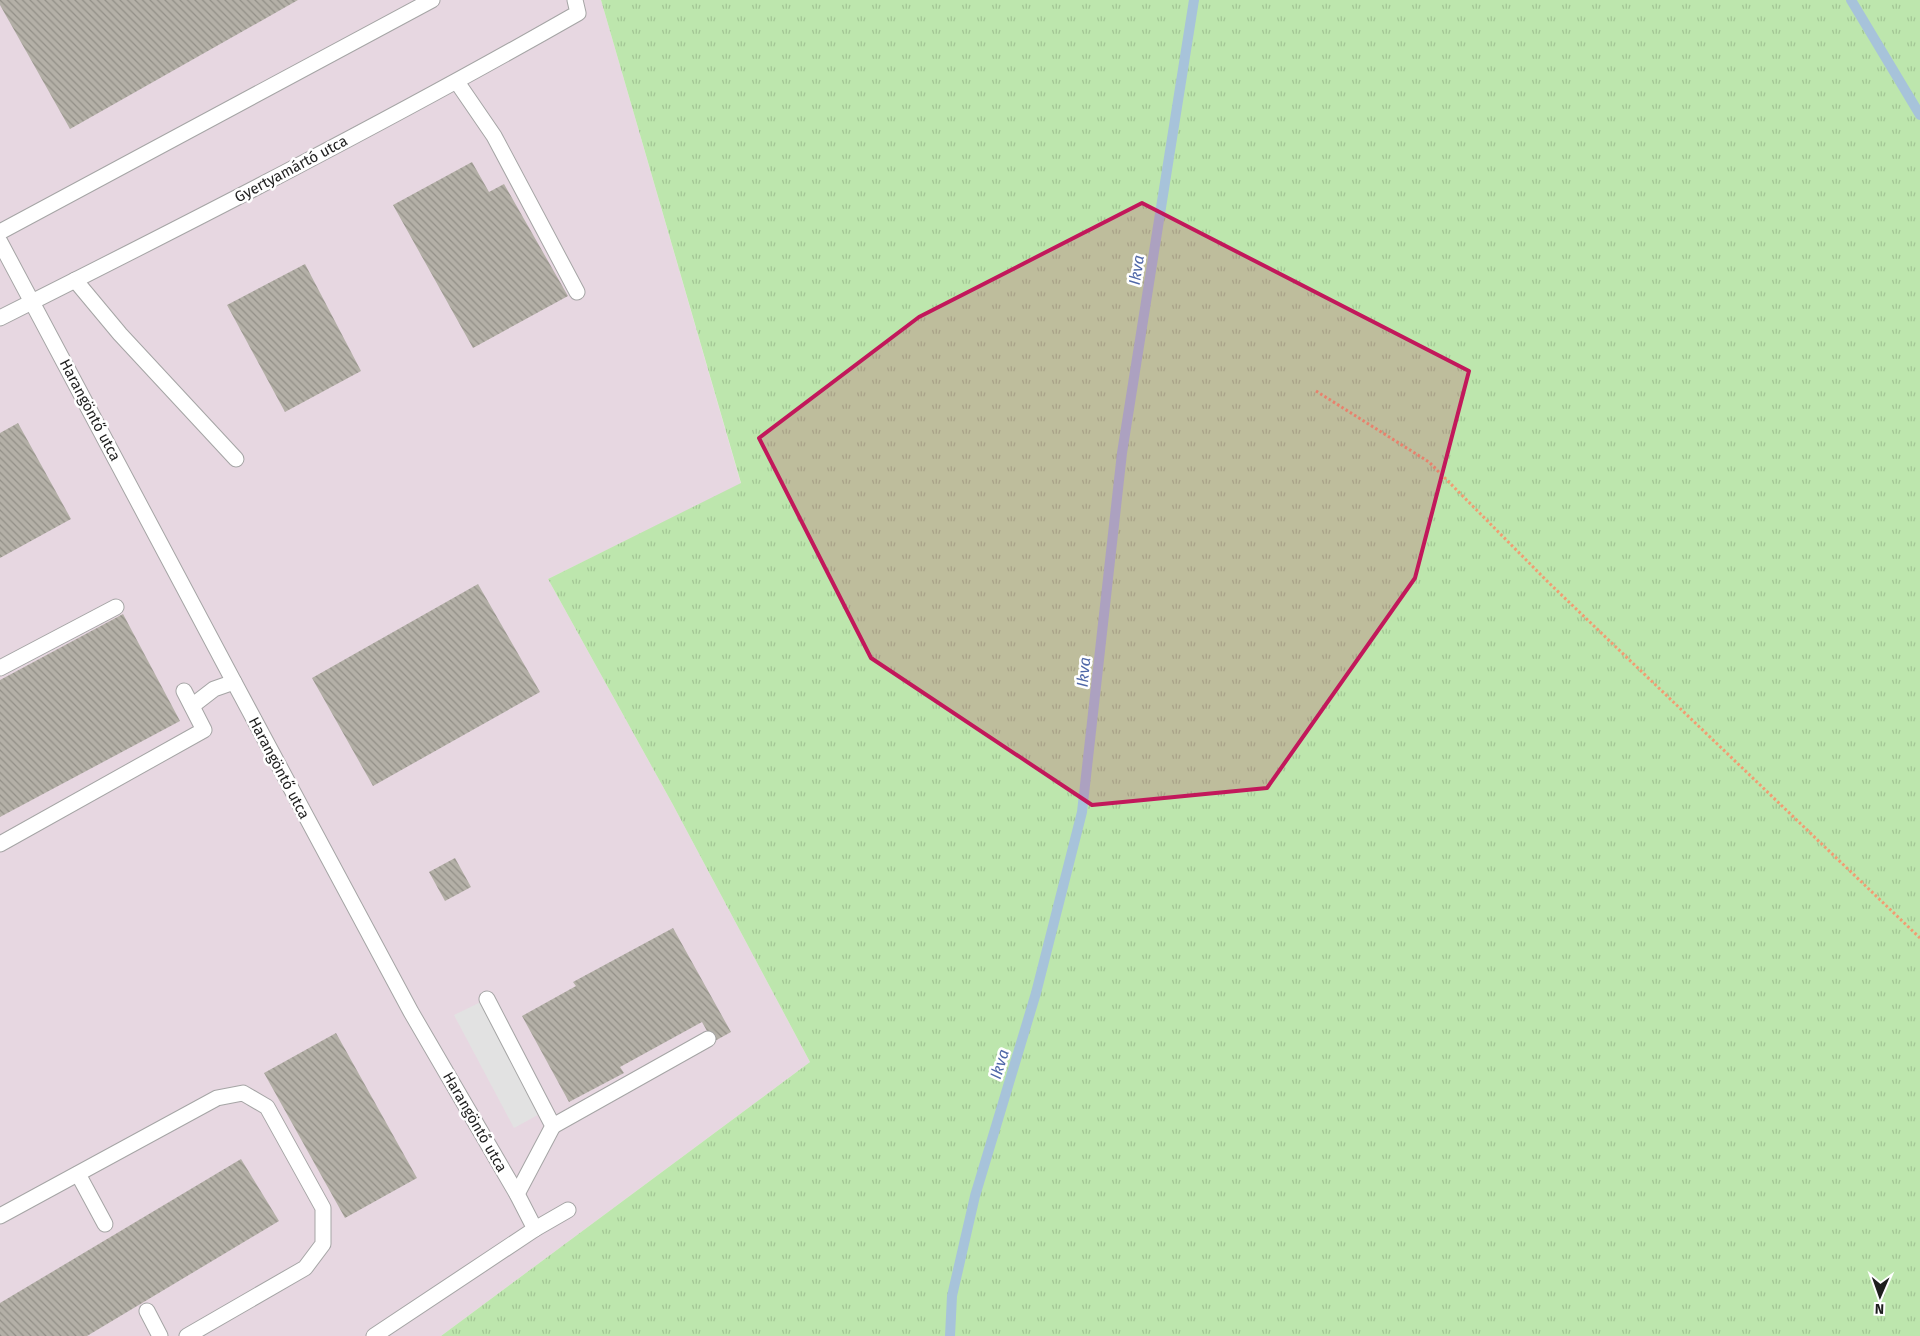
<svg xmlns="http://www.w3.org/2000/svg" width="1920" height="1336" viewBox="0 0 1920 1336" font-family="'Fira Sans',sans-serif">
<defs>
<pattern id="grass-tufts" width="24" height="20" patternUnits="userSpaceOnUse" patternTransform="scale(1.25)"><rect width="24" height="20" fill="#bde6ad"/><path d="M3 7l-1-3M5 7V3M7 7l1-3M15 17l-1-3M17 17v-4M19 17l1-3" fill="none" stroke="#a2c594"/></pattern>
<pattern id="building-back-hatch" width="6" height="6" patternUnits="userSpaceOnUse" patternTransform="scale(1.25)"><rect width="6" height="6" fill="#b4b0a7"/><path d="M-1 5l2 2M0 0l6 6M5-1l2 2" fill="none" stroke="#928f87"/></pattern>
</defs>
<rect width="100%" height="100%" fill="#eeede5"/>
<path fill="#e7d7e1" d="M0,0H601L741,484L548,579L672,803L810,1062L441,1336H0Z"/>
<path fill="url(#grass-tufts)" d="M601,0H1920V1336H441L810,1062L672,803L548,579L741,483Z"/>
<path fill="#e2e2e2" d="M487,999L545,1111L514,1128L454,1015Z"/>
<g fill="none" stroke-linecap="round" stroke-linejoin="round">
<g stroke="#a7c3da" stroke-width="10">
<path d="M1851,0L1920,115"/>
<path d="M950,1336L952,1296L975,1196L1036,993L1082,812L1122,453L1194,0"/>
</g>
</g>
<g fill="url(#building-back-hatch)">
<path d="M0,0H298L70,129L0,5Z"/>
<path d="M472,162L489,192L504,184L568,296L473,348L393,205Z"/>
<path d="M305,264L361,371L285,412L227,305Z"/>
<path d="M18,423L71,519L0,558V433Z"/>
<path d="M478,584L540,692L373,786L312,678Z"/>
<path d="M123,614L180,721L0,817V680Z"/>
<path d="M455,858L471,887L445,901L429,872Z"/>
<path d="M673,928L731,1032L713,1042L702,1022L620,1067L624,1073L569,1102L522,1016L576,986L573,982Z"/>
<path d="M336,1033L417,1178L345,1218L264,1073Z"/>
<path d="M241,1159L279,1221L87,1336H0V1303Z"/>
</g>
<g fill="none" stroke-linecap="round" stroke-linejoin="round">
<defs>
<g id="lane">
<path d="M457,82L494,136L577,292"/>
<path d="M0,232L432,0"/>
<path d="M0,242L234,682L411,1012L517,1194L535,1229"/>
<path d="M75,280L120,334L236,459"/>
<path d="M0,318C195,220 389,121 578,13L575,0"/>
<path d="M0,668L116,607"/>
<path d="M192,706L214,689L234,682"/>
<path d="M0,844L204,730L184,691"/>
<path d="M487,999L553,1126L517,1194"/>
<path d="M553,1126L708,1039"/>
<path d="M78,1174L105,1224"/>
<path d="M0,1216L217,1098L243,1093L267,1107L323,1208V1244L305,1268L187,1336"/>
<path d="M147,1311L160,1336"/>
<path d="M374,1336L535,1229L568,1210"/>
</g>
</defs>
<use href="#lane" stroke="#a5a5a5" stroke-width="17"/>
<path stroke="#f29c72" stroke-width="3" stroke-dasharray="2.5 2.5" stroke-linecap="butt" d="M1316,391L1429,462L1548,582L1920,938"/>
<use href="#lane" stroke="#fff" stroke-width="15"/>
</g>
<path fill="#c2185b" fill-opacity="0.2" stroke="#c2185b" stroke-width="4" stroke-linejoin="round" d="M1142,203L1469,371L1415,578L1267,788L1092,805L871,658L759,438L919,317Z"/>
<g text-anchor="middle" stroke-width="5" stroke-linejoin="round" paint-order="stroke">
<g font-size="15" fill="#1e1e1e" stroke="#fff">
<text transform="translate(291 169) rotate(-28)" y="5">Gyertyamártó utca</text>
<text transform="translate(90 410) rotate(62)" y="5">Harangöntő utca</text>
<text transform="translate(279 768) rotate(62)" y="5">Harangöntő utca</text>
<text transform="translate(475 1122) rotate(60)" y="5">Harangöntő utca</text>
</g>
<g font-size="16" font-style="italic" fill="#5068a8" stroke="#fff">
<text transform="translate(1136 270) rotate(-81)" y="6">Ikva</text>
<text transform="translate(1083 672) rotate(-84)" y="6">Ikva</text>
<text transform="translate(999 1064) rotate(-73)" y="6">Ikva</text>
</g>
</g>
<g transform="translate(1880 1296) rotate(182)" stroke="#ffffff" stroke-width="4" paint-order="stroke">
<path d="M0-4L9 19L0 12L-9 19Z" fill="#1e1e1e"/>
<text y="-8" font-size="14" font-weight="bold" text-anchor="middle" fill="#1e1e1e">N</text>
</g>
</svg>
